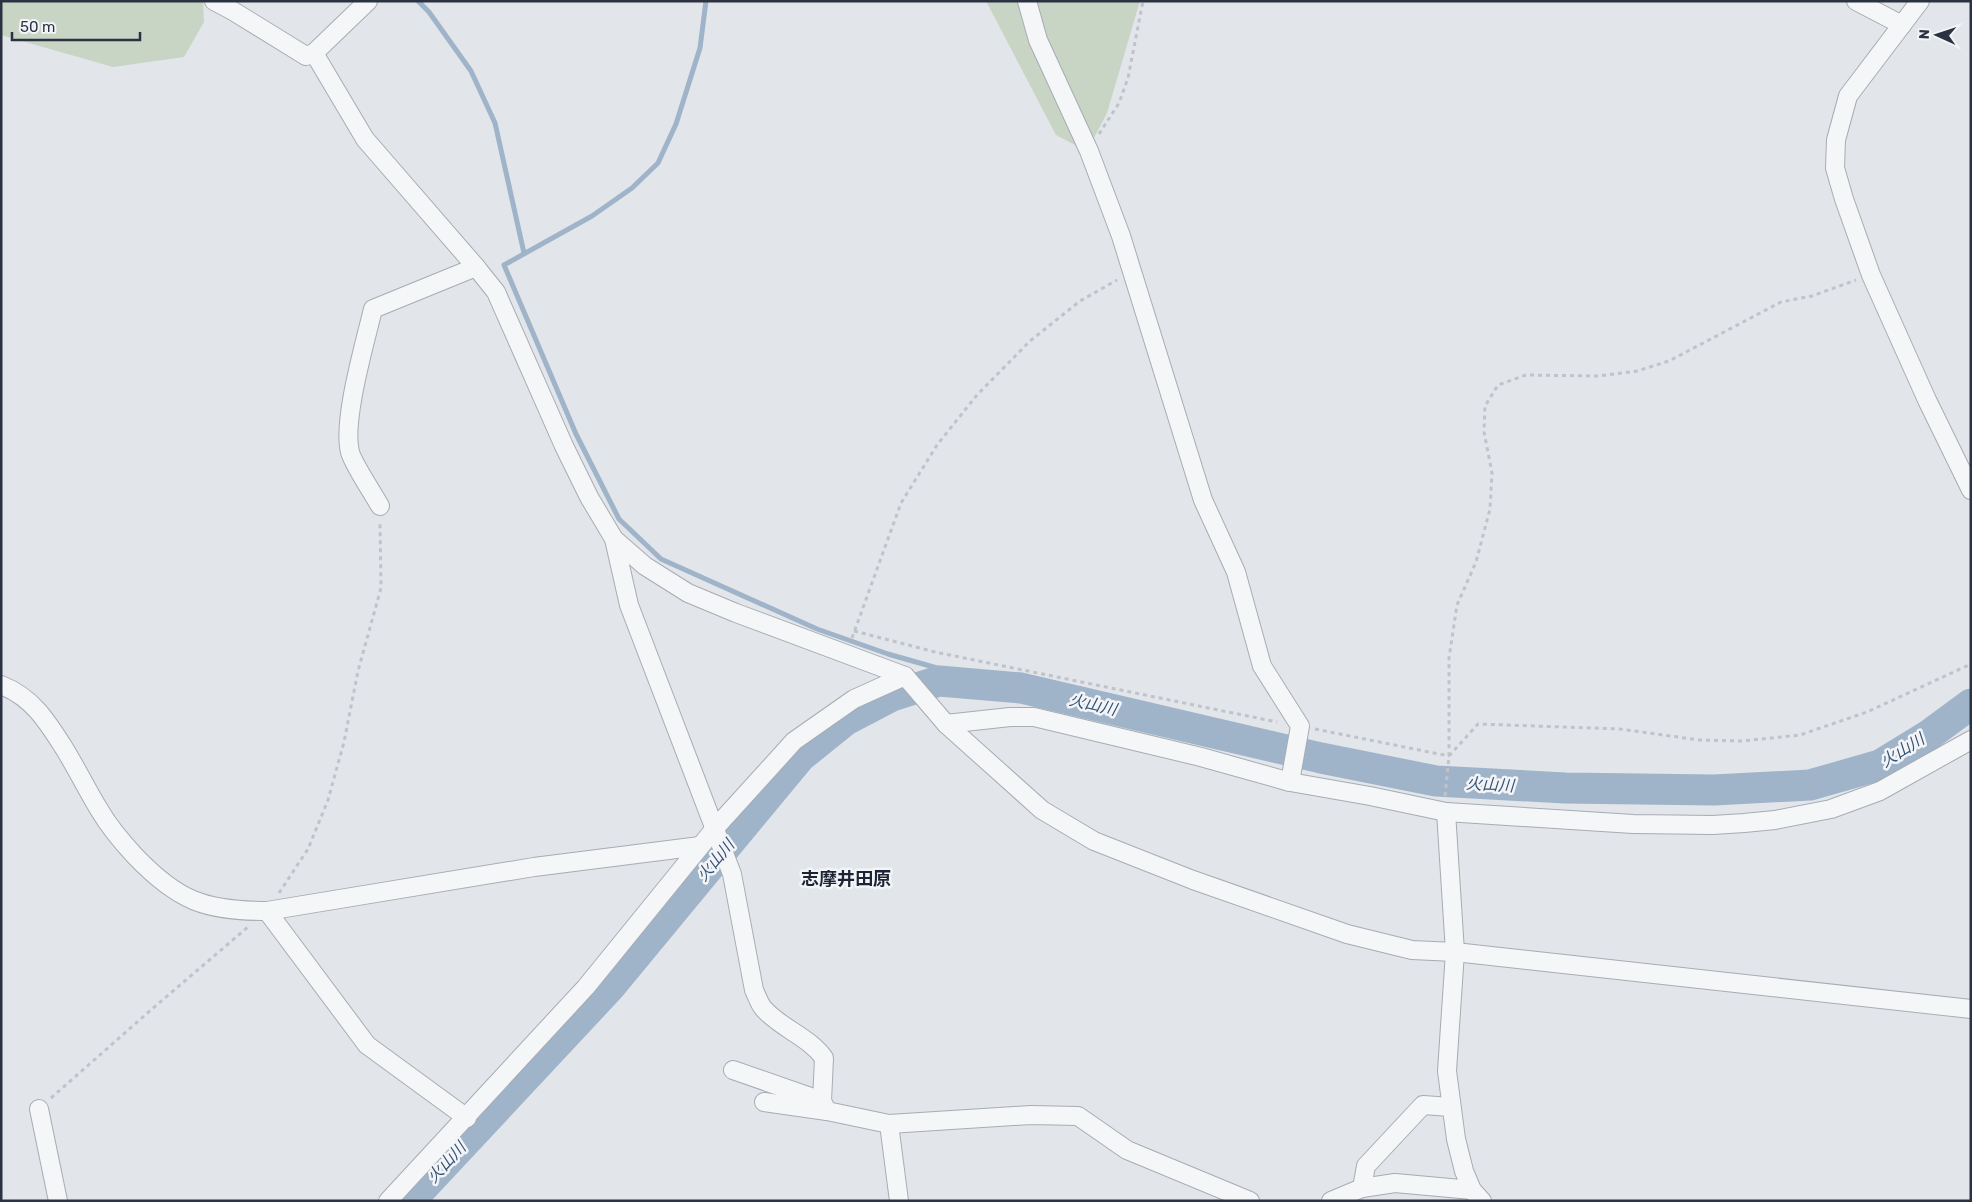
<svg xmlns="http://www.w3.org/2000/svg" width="1972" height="1202" viewBox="0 0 1972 1202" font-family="Rubik,'Noto Sans JP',sans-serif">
<rect width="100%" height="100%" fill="#e2e5ea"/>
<g fill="#c8d4c4">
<path d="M1,1H203L204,22L184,57L113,67L1,35Z"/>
<path d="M986,1H1140L1107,113L1093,140L1077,146L1056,135Z"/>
</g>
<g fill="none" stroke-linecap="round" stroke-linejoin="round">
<g stroke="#9fb3c9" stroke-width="5">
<path d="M418,1L429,12L471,71L495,123L524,253"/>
<path d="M706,1L700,48L676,124L658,163L632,188L592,216L504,265L576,434L619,519L661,559L817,629L888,654L944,670L973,683"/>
</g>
<path stroke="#9fb3c9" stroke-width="31" d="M410,1201L609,988L800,757L846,720L892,696L939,681L1021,688L1321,758L1436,781L1565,788L1714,790L1810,785L1880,765L1929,735L1971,704"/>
<defs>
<g id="minor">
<path d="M214,1L233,11L306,56L314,53L368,1"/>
<path d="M1027,1L1038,40L1089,151L1121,236L1203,500L1236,572L1262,666L1300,726L1290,782"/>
<path d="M1856,1L1902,25"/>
<path d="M1920,1L1848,96L1836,140L1835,168L1844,199L1871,275L1927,400L1971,490"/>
<path d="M314,53L365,139L476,267L496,292L564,446L589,497L614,539L629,605L732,874L754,990C757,996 759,1003 763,1008C780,1028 808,1036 824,1058L822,1101L827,1111L889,1124L1031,1115L1078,1116L1127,1150L1250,1201"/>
<path d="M380,506C373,493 353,464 350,452C342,421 365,343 373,309L476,267"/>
<path d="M614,539L645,566L688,593L736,613L905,676L946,724L1042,810L1094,841L1193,880L1347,934L1412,950L1455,952L1971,1009"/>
<path d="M1,685C32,697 47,721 64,748C77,769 87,790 100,811C110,828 122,842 135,856C178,901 205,911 267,911L534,867L700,846"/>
<path d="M946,724L1010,717H1034L1201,757L1290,782L1370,796L1446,812L1633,824L1713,825L1744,823L1775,820L1831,809L1880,791L1971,740"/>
<path d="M1446,812L1455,952L1447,1071L1456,1139L1464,1171L1472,1190L1482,1201"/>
<path d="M267,911L367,1045L467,1118"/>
<path d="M733,1070L822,1101"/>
<path d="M764,1102L827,1111"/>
<path d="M39,1109L58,1201"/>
<path d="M889,1124L899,1201"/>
<path d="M1362,1188L1366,1166L1423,1105L1451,1107"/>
<path d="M388,1201L586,987L716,827L794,741L854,699L905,676"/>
<path d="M1331,1201L1362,1188L1395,1183L1472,1190"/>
</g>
</defs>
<use href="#minor" stroke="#a7acb4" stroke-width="20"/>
<g stroke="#c0c3c9" stroke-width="3" stroke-dasharray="4 4" stroke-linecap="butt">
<path d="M1099,134L1119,103L1128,78L1143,1"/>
<path d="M854,631L935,652L1277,722"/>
<path d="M852,638L901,503L937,445L977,395L1030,341L1080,301L1117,280"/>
<path d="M1315,729L1449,756"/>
<path d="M1449,756L1478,724L1620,729L1699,740L1742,741L1800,735L1867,712L1971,664"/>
<path d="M1445,796L1449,756V658L1457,605L1476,562L1490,509L1492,473L1484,432L1485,406L1498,385L1526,375L1599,376L1637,371L1669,361L1781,302L1812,296L1856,280"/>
<path d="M279,893L308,849L328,800L344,742L358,671L381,588L380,521"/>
<path d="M51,1098L152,1009L248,927"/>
</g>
<use href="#minor" stroke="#f5f6f8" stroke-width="18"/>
</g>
<g text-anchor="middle" stroke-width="5" stroke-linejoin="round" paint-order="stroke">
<g font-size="16" font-style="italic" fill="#365274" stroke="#f2f4f7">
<text transform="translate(1093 704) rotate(13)" y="6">火山川</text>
<text transform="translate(1902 750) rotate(-32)" y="6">火山川</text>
<text transform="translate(1490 784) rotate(3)" y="6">火山川</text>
<text transform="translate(715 860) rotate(-50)" y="6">火山川</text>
<text transform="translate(446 1162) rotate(-47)" y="6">火山川</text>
</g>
<g font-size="18" font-weight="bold" fill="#1d2433" stroke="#f2f4f7">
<text x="846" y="885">志摩井田原</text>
</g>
</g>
<rect width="1972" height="1202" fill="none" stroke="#2b3342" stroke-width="5"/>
<g transform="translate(1937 35) rotate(273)" stroke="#f2f4f7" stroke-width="4" paint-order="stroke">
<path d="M0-4L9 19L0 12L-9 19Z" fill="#2b3342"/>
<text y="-8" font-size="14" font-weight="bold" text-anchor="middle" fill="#2b3342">N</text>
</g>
<path d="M12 32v8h128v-8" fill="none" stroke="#2b3342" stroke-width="2.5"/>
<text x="20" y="32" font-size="15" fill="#2b3342" stroke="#f2f4f7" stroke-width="4" paint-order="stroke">50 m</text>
</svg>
